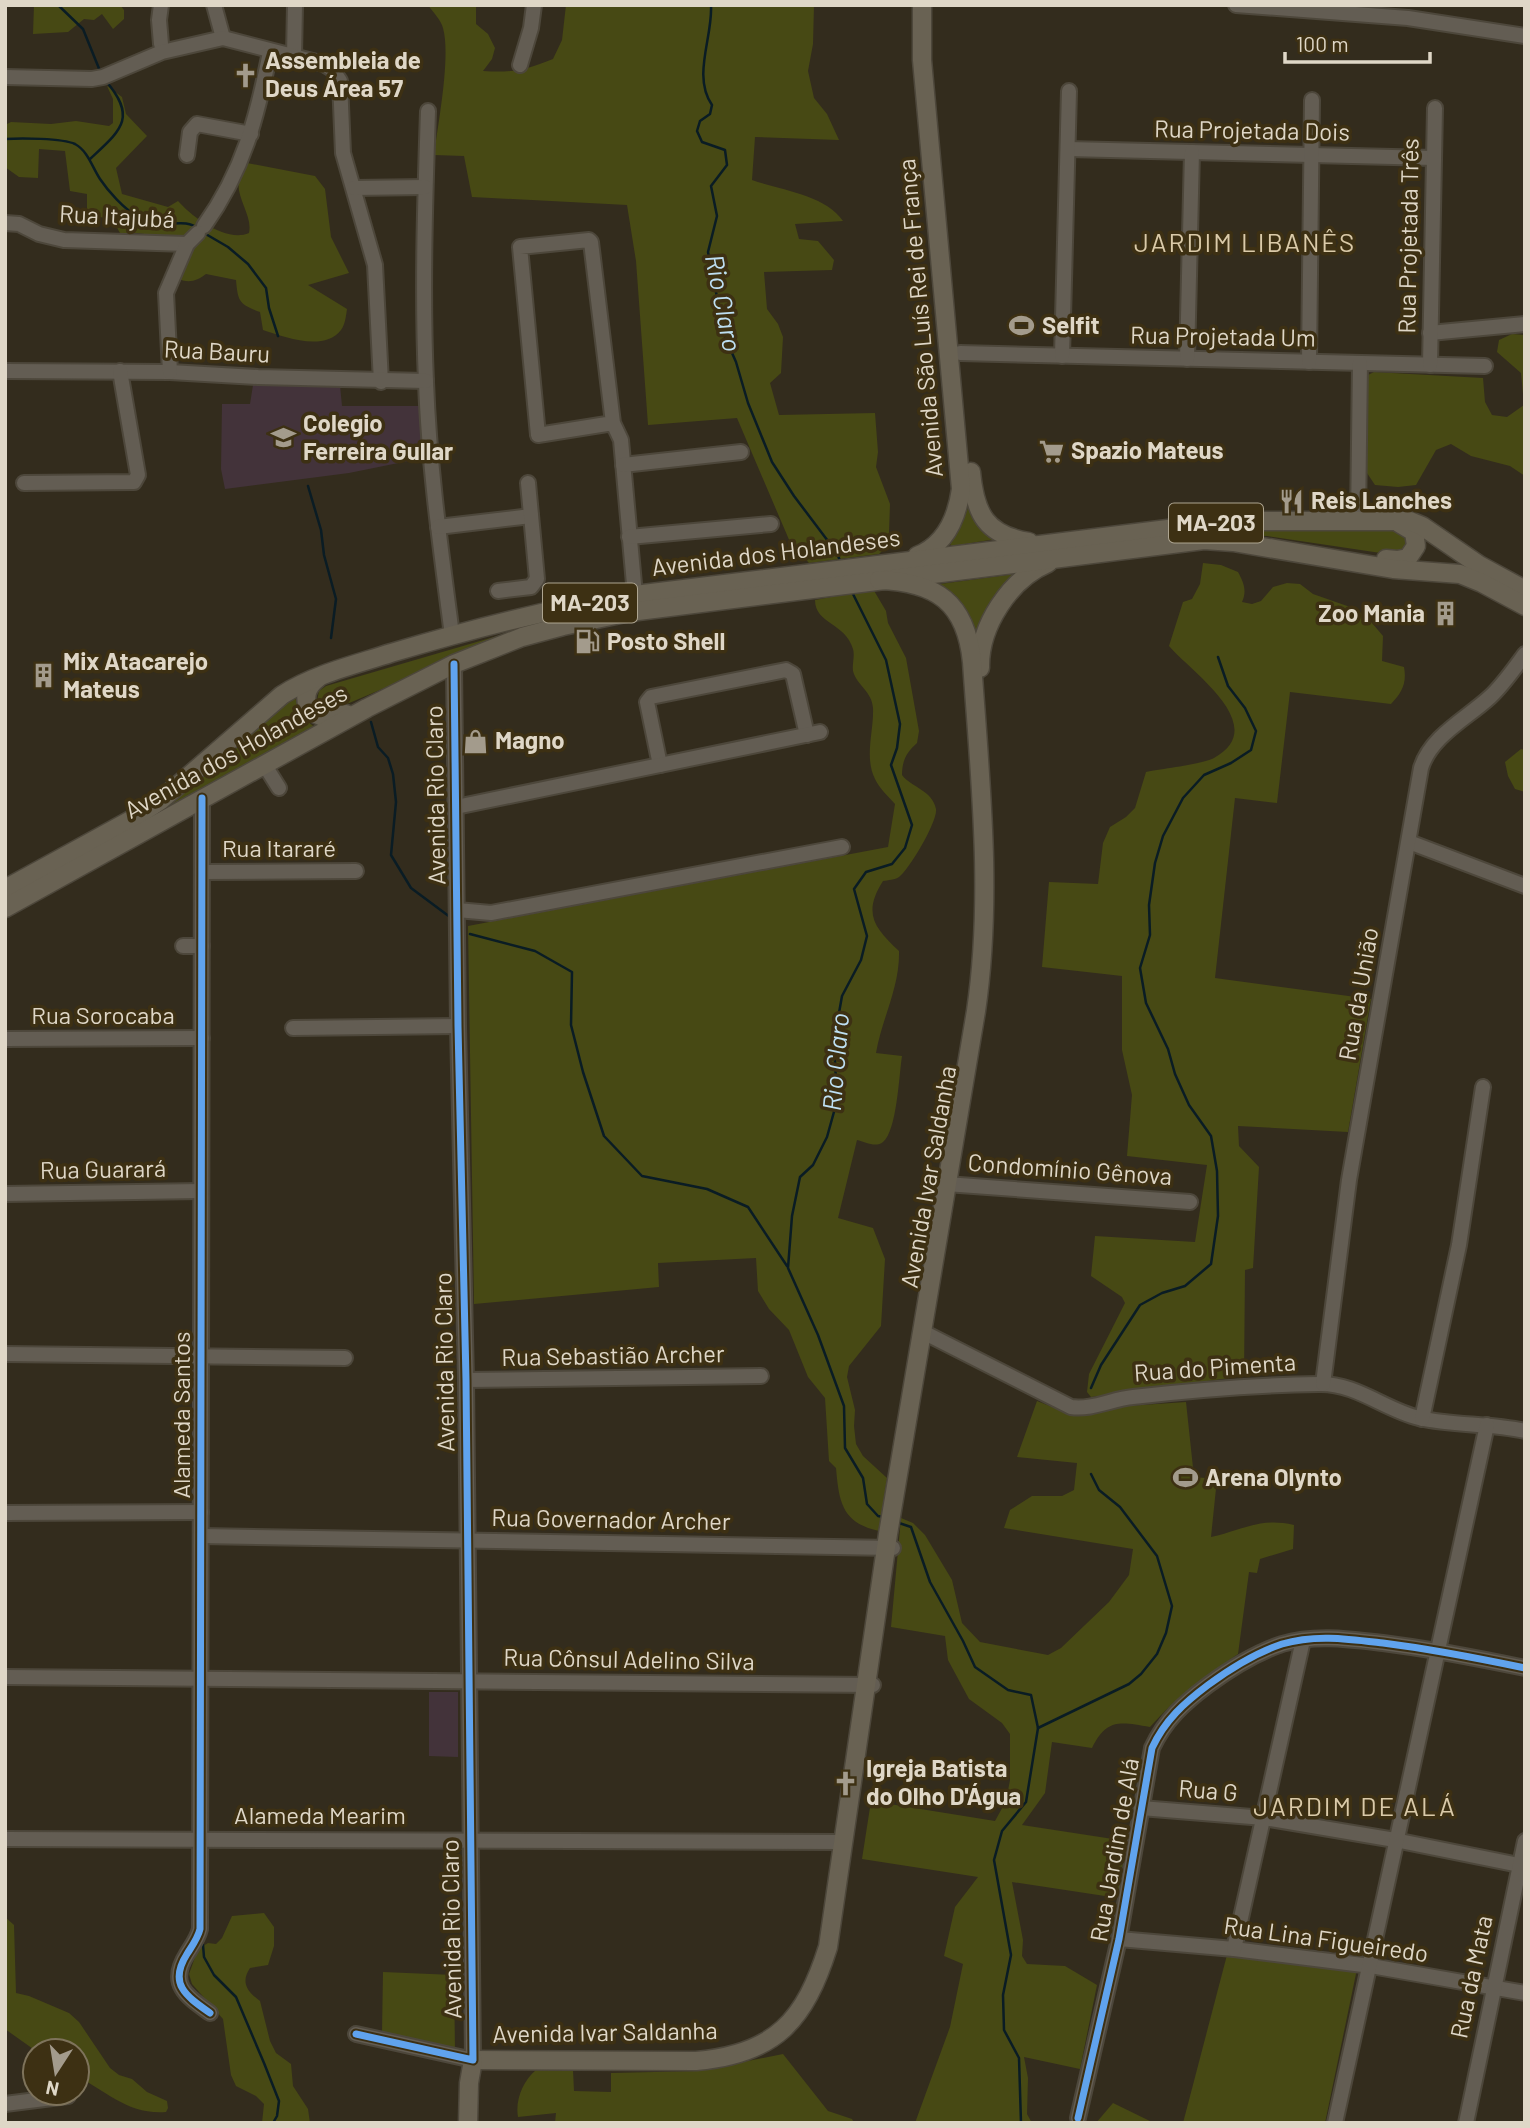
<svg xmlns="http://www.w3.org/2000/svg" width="1530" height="2128" viewBox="0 0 1530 2128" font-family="Barlow,sans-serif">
<rect width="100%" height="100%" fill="#332c1d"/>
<g fill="#43333a">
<path d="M253,385H340L342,406H424L428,457L349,473L225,489L221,469L222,404H250Z"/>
<path d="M429,1692H458V1757L429,1756Z"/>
</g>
<g fill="#474914">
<path d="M34,5H120L124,10V19L113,29L102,14L94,20L84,19L68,32L33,34Z"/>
<path d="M428,5H476V24L488,34L495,48L492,59L483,71C512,73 526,70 553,59L562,40L566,5H814L813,44L808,71L814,98L827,114L839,140L755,137L752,180C780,190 826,195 843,221L795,224L799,239L818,241L834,260L832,270L764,272L767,309L778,324L783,337L781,373L770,383L779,415L875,413L878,452L876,467L890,504L889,533L886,547L879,554L809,563L790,542L737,418L648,425L636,261L627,205L472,197L464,156L434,155C438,124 451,56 443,28C441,20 433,12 428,5Z"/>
<path d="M107,86L122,97L126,114L147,136L116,168L122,194L168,207L178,201C192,217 227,243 249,233C253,215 235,198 239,178C240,173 245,167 247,163L315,176L325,189L331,237L349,273L308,285L347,309C346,316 345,325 341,330C324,352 284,337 263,330L260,312C239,304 238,302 236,280L206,274C197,281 188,284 177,278L182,239L137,233H120L112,219L87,215V194L70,191L65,151L39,149L38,178L19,177L5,167V125L11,122L51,124L76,121L109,126L113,123V99Z"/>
<path d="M1512,334L1525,335V476L1510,466L1471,456L1451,444L1436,450L1416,485L1398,487L1375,485L1365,470L1366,376L1374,372L1483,378L1485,402L1492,415L1507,417L1524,405L1521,373L1497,352L1499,340Z"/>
<path d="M970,502L996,539L952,546L950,544L962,524Z"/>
<path d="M1308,529L1395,530L1405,535L1408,544L1405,550L1394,555L1267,536L1215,535L1217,533Z"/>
<path d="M1203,563L1221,565L1238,572C1244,583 1247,591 1242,602L1252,604L1261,601L1273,587L1287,583L1300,584L1313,594L1353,608L1367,617L1383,636L1382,661L1404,667C1407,683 1402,693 1391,704L1290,692L1277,803L1235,798L1215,978L1371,999L1348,1132L1238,1126L1239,1146L1259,1167L1253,1268L1245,1270L1244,1376L1091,1397L1087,1392L1089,1374L1125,1303L1122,1297L1091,1276L1095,1236L1195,1242L1207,1165L1127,1156L1132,1095L1122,1050V976L1042,967L1049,882L1098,884L1103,843L1110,827L1126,817L1135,808L1146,772C1160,769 1204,764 1214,758C1272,726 1191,672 1169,646L1183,602L1192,599L1200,584Z"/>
<path d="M1015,574L979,642L939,586L940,584Z"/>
<path d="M873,589L886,611L888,623L906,658L919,731L917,743C907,752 902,760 902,775C911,787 932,790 936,809C938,821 909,870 899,877C895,880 888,880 883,881C862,914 875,928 899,951C900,987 882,1018 876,1053L902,1056C899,1075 897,1131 883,1142C876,1148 865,1142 857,1140L838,1218L873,1228L885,1259L881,1326L849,1366L847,1377L855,1410L854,1426L856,1444L863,1456L887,1478L879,1531C842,1523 839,1502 836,1468L829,1461L825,1398L808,1377L789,1330L769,1309L758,1291L756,1258L658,1263L659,1287L474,1304L468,926L888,847L895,804C888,796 879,788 875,779C864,757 874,731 873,708C872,691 857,686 853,671C852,664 855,656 853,649C846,623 815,624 815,600Z"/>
<path d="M531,626L335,709L322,708L317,701L319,691L326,686Z"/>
<path d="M292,697L297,700L304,719L316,728L158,815V811Z"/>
<path d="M1521,749L1525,750V792L1515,789L1508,776L1505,762Z"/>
<path d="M1037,1401L1070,1414L1082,1416L1127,1406L1186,1402L1194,1477L1217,1479L1211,1537C1243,1530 1260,1517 1294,1525L1293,1549L1260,1559L1257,1573L1249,1572L1238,1654C1206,1676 1176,1697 1150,1727C1120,1722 1107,1718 1092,1748L1052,1742L1045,1793L1022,1825L1126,1841L1118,1898L1012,1882L1023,1940L1022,1956L1027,1964L1065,1966L1097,1985L1080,2069L1024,2057L1028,2078L1027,2114L1032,2123H915L950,2027L963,1964L944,1956L955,1907L978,1877L862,1859L871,1801L995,1821L1006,1801L1010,1780V1734L1002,1723L969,1699L948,1660L945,1636L891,1627L901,1518L913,1523L925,1535L952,1580L962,1623L980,1642L1048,1655L1061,1648L1109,1602L1129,1575L1133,1549L1004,1528L1010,1510L1032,1496H1062L1074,1490L1077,1463L1017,1457Z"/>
<path d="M264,1913L274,1927V1946L268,1965L250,1968C240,1983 248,1992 260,2001L270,2041L276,2053L291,2064L293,2086L308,2109L310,2123H262L264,2104L256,2096L236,2086L231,2075L223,2019L192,1984L189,1974L198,1949L208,1943L216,1944L222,1938L232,1916Z"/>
<path d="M5,1917L14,1925L16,1993L29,1996L69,2013L79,2022L110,2068L119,2075L132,2079L147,2092L167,2101L168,2108L166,2112C129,2115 107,2092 77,2076V2051H36L5,2029Z"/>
<path d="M1227,1955L1357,1969L1325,2123H1183Z"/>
<path d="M383,1972L454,1975L455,2052L382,2033Z"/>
<path d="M783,2054L828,2111L852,2119L854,2123H555L556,2113L518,2117C515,2100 523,2081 536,2070H573L574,2091L611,2092V2073L698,2071Z"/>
<path d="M1113,2103L1154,2123H1096Z"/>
</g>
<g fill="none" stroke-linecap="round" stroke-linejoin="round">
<g stroke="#0a1c24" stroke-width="2.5">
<path d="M58,5L83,29L100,71"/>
<path d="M711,5C713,37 692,76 712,105L710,114L700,121L697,131L702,142L725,150L727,165L711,186L717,216L708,252L725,337L736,362L748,403L772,462L794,496L837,553L840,561"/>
<path d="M5,139C20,138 62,138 75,144C88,151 92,167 100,179C108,191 124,209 137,216C144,220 156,224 163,224C176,224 188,220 199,229"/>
<path d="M90,159C121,130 138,118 105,80"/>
<path d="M204,233L228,247L248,264L266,288L269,308L278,336"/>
<path d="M308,486L321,530L324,555L336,599L331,638"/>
<path d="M852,592L886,660L900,724L897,748L891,765L912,825L905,848L892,864L866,872L854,889L867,936L861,960L842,996L834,1041L837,1101L827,1137L813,1165L800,1177L792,1216L788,1268L818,1335L844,1406L845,1448L863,1478L867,1504L878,1516L883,1517"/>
<path d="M371,722L378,747L388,758L393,774L396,802L391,855L411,888L450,917"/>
<path d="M470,934L535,951L572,972L571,1025L583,1072L604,1136L642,1176L707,1189L748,1207L787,1266"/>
<path d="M1091,1388L1101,1365L1140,1305L1162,1293L1185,1286L1211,1264L1218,1216L1217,1171L1211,1136L1189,1105L1175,1074L1168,1049L1146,1003L1140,968L1150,935L1149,905L1155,863L1163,836L1183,798L1204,775L1231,763L1251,750L1256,731L1245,708L1228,686L1218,657"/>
<path d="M896,1522L911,1527L930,1582L963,1641L975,1667L1008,1690L1031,1695L1038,1728L1026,1802L1002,1831L994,1860L1011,1955L1003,1995L1004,2030L1019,2058L1021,2123"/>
<path d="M1038,1728L1129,1684L1141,1674L1157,1654L1166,1633L1172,1606L1157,1556L1120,1507L1099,1490L1091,1474"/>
<path d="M203,1945L204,1957L214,1975L236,1997L264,2063L279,2101L277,2116L273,2123"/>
</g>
<defs>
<g id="minor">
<path d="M161,5L159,20L161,44"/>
<path d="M214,5L223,38"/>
<path d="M1236,5L1408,18L1525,36"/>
<path d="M294,56L295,5"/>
<path d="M520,65L531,28L534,5"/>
<path d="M5,77L92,79L103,77L162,52L223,38L324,64L332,69L340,81L343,153L375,265L381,382"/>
<path d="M428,111C425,201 422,292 426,382C429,466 441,551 452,635"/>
<path d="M1068,149L1434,158"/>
<path d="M187,155L190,132L197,124L251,134"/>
<path d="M354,188L425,187"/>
<path d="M5,223L19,224L39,234L64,240L187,244"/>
<path d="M204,226C244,170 257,117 270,52"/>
<path d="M1430,333L1525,324"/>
<path d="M960,353L1485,366"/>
<path d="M1062,356L1069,91"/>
<path d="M1187,359L1192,152"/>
<path d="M1309,362L1312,100"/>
<path d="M1430,365L1435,108"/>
<path d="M5,371L170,372L258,377L426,381"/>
<path d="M170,372L166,293L187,244L198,233"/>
<path d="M613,423L538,435L520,247L589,240L591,242L613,423L621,440L635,595"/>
<path d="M623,465L741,452"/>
<path d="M24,483L134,482L138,475L120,371"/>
<path d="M1358,520L1360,363"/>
<path d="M438,527L531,516"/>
<path d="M629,537L771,524"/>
<path d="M498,591L531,587L537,579L528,483"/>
<path d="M264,764L279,788"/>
<path d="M660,765L647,702L651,697L786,670L793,674L807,735"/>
<path d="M202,798L200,1929C198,1938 192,1946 187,1954C168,1984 186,1996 210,2013"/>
<path d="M456,807L820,732"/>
<path d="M1409,842L1525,886"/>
<path d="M202,872L356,871"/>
<path d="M457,910L491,913L842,847"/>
<path d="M183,946H202"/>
<path d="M293,1028L458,1026"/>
<path d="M5,1039L202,1038"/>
<path d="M946,1184L1190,1202"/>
<path d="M5,1194L201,1191"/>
<path d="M921,1331L1071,1407C1092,1410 1112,1399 1133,1397C1195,1390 1257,1385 1319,1384C1356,1383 1385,1410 1419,1418C1454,1426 1490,1423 1525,1431"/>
<path d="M5,1354L345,1358"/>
<path d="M466,1380L761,1376"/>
<path d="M1323,1384L1349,1180L1421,768C1431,736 1466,719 1490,697C1503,685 1514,669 1525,654"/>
<path d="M1422,1419L1459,1245L1483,1087"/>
<path d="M5,1513L201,1512"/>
<path d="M201,1536L893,1548"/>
<path d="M5,1677L873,1685"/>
<path d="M1141,1808L1264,1818L1395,1840L1519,1865"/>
<path d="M5,1839L844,1842"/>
<path d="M1119,1939L1234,1949L1371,1966L1525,1993"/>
<path d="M1234,1949L1303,1640"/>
<path d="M356,2034L473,2060L466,1380L458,1026L454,664"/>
<path d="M5,2104L68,2096"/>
<path d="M1078,2118L1119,1939L1152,1748C1165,1720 1184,1703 1208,1685C1231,1668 1255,1653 1282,1644C1315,1634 1349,1639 1383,1643C1431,1649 1477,1658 1525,1668"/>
<path d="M1335,2123L1487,1425"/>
<path d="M1466,2123L1525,1841"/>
</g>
<g id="major">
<path d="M971,472C975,514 986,535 1029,542"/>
<path d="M917,556C945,545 957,518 961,489L922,60V5"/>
<path d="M1386,559L1397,560L1408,558L1416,546L1414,532L1399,523"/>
<path d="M980,668C979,626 1010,579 1048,563"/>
<path d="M318,678C306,687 303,698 310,711L325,718L346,714"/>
<path d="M5,889L131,820L161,800L282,695C315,674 354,665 391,653C471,629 552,608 635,595L1200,525L1249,521H1410L1422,526L1479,565L1525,590"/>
<path d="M5,908L367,708L454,664L522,637L563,626L630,612L1204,540L1233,542L1393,569L1460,574L1482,583L1525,606"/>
<path d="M473,2060L696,2061C776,2054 805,2020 828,1947L888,1534L976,1011C993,896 980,778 972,662C966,602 936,582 879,580"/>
<path d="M468,2123L469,2083L473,2060"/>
</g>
</defs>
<use href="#minor" stroke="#4d473b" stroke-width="18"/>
<use href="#major" stroke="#4d473b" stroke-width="21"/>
<use href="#minor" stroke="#635d53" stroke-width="14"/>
<use href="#major" stroke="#696253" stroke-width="18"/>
<defs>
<g id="cycleway">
<path d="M202,798L200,1929C198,1938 192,1946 187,1954C168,1984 186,1996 210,2013"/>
<path d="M356,2034L473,2060L466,1380L458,1026L454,664"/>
<path d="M1078,2118L1119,1939L1152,1748C1165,1720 1184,1703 1208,1685C1231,1668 1255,1653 1282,1644C1315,1634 1349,1639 1383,1643C1431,1649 1477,1658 1525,1668"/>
</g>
</defs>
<use href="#cycleway" stroke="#3d3013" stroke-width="11"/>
<use href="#cycleway" stroke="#60a3ed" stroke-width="7"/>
</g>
<defs>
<symbol id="church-bare" viewBox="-9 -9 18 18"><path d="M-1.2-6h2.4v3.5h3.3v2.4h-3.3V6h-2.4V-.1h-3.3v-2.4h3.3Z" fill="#a39b8c" stroke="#3d3013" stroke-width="2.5" paint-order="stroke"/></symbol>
<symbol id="stadium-bare" viewBox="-9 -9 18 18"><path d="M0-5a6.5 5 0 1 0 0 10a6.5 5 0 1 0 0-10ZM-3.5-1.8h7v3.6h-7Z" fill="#a39b8c" stroke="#3d3013" stroke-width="2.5" paint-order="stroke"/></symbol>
<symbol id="school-bare" viewBox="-9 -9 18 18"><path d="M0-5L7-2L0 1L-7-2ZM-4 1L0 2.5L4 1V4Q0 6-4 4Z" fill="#a39b8c" stroke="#3d3013" stroke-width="2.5" paint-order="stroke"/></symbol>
<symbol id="supermarket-bare" viewBox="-9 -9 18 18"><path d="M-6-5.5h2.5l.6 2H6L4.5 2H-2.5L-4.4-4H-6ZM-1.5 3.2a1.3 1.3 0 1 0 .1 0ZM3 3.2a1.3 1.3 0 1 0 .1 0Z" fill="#a39b8c" stroke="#3d3013" stroke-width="2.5" paint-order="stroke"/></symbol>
<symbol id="restaurant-bare" viewBox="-9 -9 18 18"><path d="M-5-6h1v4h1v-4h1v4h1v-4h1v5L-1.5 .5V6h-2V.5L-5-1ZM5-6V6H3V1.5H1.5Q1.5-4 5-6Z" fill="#a39b8c" stroke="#3d3013" stroke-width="2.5" paint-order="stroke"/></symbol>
<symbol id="building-bare" viewBox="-9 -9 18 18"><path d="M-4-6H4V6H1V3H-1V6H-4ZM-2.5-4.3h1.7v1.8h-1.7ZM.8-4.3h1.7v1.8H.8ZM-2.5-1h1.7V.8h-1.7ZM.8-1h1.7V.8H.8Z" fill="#a39b8c" stroke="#3d3013" stroke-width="2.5" paint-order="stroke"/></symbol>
<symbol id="fuel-bare" viewBox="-9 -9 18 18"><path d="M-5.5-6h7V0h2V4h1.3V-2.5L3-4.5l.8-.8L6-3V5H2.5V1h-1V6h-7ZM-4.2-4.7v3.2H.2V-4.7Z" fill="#a39b8c" stroke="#3d3013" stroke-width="2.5" paint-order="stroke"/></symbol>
<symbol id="shop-bare" viewBox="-9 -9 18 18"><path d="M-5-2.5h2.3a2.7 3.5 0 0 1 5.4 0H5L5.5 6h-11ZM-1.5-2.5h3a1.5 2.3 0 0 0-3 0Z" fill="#a39b8c" stroke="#3d3013" stroke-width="2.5" paint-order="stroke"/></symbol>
</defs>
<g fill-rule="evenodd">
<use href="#church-bare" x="228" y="58" width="35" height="35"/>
<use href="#stadium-bare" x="1004" y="308" width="35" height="35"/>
<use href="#school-bare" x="266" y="420" width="35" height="35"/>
<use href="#supermarket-bare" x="1034" y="434" width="35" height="35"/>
<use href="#restaurant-bare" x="1274" y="484" width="35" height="35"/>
<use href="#building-bare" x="1428" y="596" width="35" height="35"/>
<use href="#fuel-bare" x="570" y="624" width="35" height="35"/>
<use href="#building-bare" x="26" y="658" width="35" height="35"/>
<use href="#shop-bare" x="458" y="724" width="35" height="35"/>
<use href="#stadium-bare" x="1168" y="1460" width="35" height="35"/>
<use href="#church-bare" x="828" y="1766" width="35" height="35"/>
</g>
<g text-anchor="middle" stroke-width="7" stroke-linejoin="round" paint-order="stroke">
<g fill="#3d3013" stroke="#aea591" stroke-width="2">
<rect x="1169" y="503.5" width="94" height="39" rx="5"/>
<rect x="543" y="583.5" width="94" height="39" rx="5"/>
</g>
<g font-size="23" font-weight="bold" fill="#dfd7c7">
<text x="1216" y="531">MA-203</text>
<text x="590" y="611">MA-203</text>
</g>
<g font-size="24" font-weight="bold" fill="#dfd7c7" stroke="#3d3013" text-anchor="start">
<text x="265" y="69">Assembleia de<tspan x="265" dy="28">Deus Área 57</tspan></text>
<text x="1042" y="334">Selfit</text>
<text x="303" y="432">Colegio<tspan x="303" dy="28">Ferreira Gullar</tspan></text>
<text x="1071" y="459">Spazio Mateus</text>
<text x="1311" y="509">Reis Lanches</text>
<text x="1425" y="622" text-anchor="end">Zoo Mania</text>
<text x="607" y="650">Posto Shell</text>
<text x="63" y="670">Mix Atacarejo<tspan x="63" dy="28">Mateus</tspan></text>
<text x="495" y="749">Magno</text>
<text x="1205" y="1486">Arena Olynto</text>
<text x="866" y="1777">Igreja Batista<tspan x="866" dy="28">do Olho D'Água</tspan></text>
</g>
<g font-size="24" fill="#dfd7c7" stroke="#3d3013">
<text transform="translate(1252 131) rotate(1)" y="8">Rua Projetada Dois</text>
<text transform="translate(117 217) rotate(3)" y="8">Rua Itajubá</text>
<text transform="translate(1409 236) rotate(-89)" y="8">Rua Projetada Três</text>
<text transform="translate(921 318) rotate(-95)" y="8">Avenida São Luís Rei de França</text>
<text transform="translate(1223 337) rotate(1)" y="8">Rua Projetada Um</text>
<text transform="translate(217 352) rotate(3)" y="8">Rua Bauru</text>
<text transform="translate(776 553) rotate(-7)" y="8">Avenida dos Holandeses</text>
<text transform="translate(236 752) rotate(-29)" y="8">Avenida dos Holandeses</text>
<text transform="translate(436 795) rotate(-91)" y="8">Avenida Rio Claro</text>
<text x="279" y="857">Rua Itararé</text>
<text transform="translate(1359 994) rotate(-80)" y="8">Rua da União</text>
<text x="103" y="1024">Rua Sorocaba</text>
<text transform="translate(103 1170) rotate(-1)" y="8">Rua Guarará</text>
<text transform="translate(1070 1170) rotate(4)" y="8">Condomínio Gênova</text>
<text transform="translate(929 1177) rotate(-80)" y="8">Avenida Ivar Saldanha</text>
<text transform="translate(613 1356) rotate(-1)" y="8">Rua Sebastião Archer</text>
<text transform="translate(445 1362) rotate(-91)" y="8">Avenida Rio Claro</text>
<text transform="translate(1215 1368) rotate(-4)" y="8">Rua do Pimenta</text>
<text transform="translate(182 1415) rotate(-90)" y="8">Alameda Santos</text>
<text transform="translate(611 1520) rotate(1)" y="8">Rua Governador Archer</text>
<text transform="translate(629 1660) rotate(1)" y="8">Rua Cônsul Adelino Silva</text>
<text transform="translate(1208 1791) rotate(5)" y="8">Rua G</text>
<text x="320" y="1824">Alameda Mearim</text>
<text transform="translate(1115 1850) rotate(-80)" y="8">Rua Jardim de Alá</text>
<text transform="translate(452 1929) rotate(-91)" y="8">Avenida Rio Claro</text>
<text transform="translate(1326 1940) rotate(8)" y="8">Rua Lina Figueiredo</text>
<text transform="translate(1472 1977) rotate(-78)" y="8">Rua da Mata</text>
<text transform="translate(605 2033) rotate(-1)" y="8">Avenida Ivar Saldanha</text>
</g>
<g font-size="26" letter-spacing="2" fill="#dacaa9" stroke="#3d3013">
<text x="1245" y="252">JARDIM LIBANÊS</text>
<text x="1355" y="1816">JARDIM DE ALÁ</text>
</g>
<g font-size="26" font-style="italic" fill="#bedff3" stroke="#3d3013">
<text transform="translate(723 303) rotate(79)" y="9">Rio Claro</text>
<text transform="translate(836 1062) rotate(-85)" y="9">Rio Claro</text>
</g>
</g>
<rect width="1530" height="2128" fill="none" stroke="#dfd7c7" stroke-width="14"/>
<g transform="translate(56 2072) rotate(192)"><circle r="33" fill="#3d3013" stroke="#7e735b" stroke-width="2"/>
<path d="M0-5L12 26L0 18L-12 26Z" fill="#a39b8c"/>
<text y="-10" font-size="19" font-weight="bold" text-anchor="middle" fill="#dfd7c7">N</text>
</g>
<path d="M1285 52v10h145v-10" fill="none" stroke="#dfd7c7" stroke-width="3.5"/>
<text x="1296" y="52" font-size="21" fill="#dfd7c7" stroke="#3d3013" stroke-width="5" paint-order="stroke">100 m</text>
</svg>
